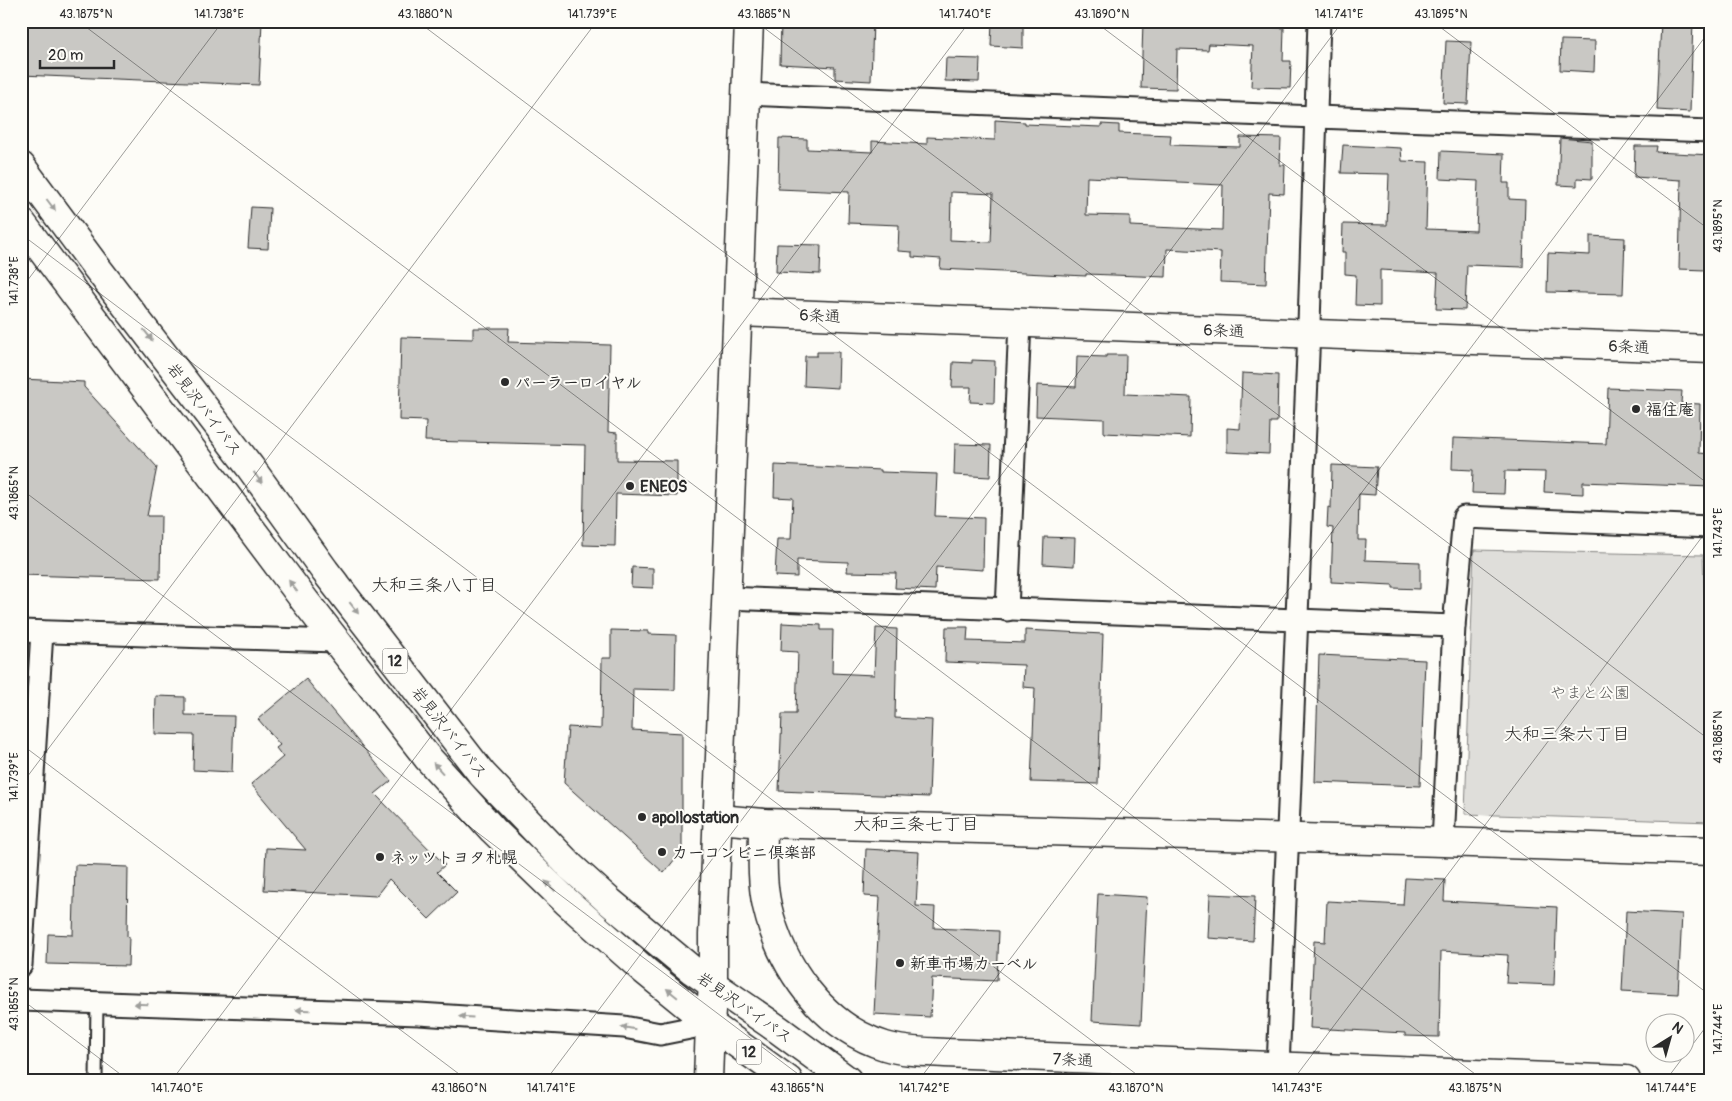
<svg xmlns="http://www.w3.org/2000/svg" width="1732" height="1101" viewBox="0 0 1732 1101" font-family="Pangolin,'Klee One',sans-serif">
<rect width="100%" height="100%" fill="#fdfcf7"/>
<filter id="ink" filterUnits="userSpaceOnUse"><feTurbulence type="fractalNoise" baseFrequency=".02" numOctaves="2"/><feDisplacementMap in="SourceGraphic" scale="10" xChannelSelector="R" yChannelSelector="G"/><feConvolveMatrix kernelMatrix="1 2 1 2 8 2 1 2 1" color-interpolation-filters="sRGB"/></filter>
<g filter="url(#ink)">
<path fill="#dfdeda" stroke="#858482" d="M1474,550L1703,555L1706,640L1711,641V822L1465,814Z"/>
<g fill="#c9c8c4" stroke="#2b2b2b" fill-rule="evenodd">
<path d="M21,21H262L259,85L21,75Z"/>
<path d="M781,21H873L871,81L835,79V67L780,64Z"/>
<path d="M992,21H1023V48L991,46Z"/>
<path d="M1143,21L1234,24V26L1284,28L1283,61H1291L1290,88L1251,87L1253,46L1209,44L1208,50L1177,49L1176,89L1141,88Z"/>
<path d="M1661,21H1693L1690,112L1657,110Z"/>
<path d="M1561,40L1595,41L1594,72L1560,70Z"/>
<path d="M1446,41L1471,42L1468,104L1443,103Z"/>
<path d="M946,58L980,59L979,82L945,81Z"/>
<path d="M995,120L1025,122V124L1101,127V124L1119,125V133L1171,135L1170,145L1240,147V137L1281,138L1280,165H1285L1284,194L1269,193L1266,284L1220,282L1221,252L1167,249L1166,277L1086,274V276L940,269L941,259L912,257V252L898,251L899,225L848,223L849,192L778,189L779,138L807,139V149L872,152V141L927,144V137L995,140ZM1087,177L1178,181V183L1223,185L1222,230L1130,226V216L1086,215ZM951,192L993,194L991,242L950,240Z"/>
<path d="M1560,138L1592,141V179L1577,178V186L1558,185Z"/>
<path d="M1343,145L1401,148L1402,161L1428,162L1426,229L1476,231L1478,181L1440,179L1441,151L1504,154L1503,183H1509V199L1525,200L1523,267L1467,265L1465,310L1436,309L1438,273L1380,270V306L1355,305L1356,275L1345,274V252H1342L1343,224L1387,225L1389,174L1341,173Z"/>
<path d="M1635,146H1657L1656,152L1711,155V268H1705V270L1679,269L1681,180L1634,177Z"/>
<path d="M251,207L270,208L268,249L248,248Z"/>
<path d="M1590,236L1625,238L1623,294L1547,292L1548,253L1590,255Z"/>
<path d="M777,244L821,245L820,274L776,272Z"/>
<path d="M473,328H509L508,342L610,345L608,432L617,433V460L677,461V496L616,494L615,546L583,545L585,445L425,441L426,421L399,420L401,337L473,339Z"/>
<path d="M817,352H839L838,388L804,386L805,356H817Z"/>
<path d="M1106,355H1126L1125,394L1191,397L1190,437L1104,433V419L1036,416L1037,385L1076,387L1077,356L1106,357Z"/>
<path d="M972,360L995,361L994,403L970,402L971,387H952L953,362L972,363Z"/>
<path d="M1242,373L1278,375L1277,422H1270L1269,454L1227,452V428L1240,429Z"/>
<path d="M21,379L84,382V387L157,467L147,516H161L160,579L21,575Z"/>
<path d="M1608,388L1682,391L1681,403L1700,404L1699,453L1711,454V487L1583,482V494L1544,492L1545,472L1505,471L1504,494L1472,493L1473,470L1452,469L1453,438L1606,444Z"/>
<path d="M955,444L991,445L990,477L954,475Z"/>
<path d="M775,465L881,470V472L937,474L935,516L984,518L983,570L936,567L935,590L895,588L896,573L847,572L848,562L797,560V577L775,576L777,539H791L793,498L774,497Z"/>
<path d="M1332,465L1377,467L1375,495L1359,494L1358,540H1366L1365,560L1420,562V589L1393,588V585L1331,582L1333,528L1327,527L1328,507L1331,508Z"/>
<path d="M1044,537L1075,538L1074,566L1043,564Z"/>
<path d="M632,567L653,568V588L631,587Z"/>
<path d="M782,623L821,625V630H833L832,673L874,675L876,628L897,629L895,718L932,720L929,797L779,791L782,714H796L798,652L781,651Z"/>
<path d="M946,627H968L967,641L1025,643V630L1103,634L1098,784L1031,782L1035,688L1023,687L1024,665L945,662Z"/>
<path d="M611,630L648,631V634L676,635L675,690L633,689L632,730L682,733V850L664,873L564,783L568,727L601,729L602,658H611Z"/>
<path d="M1319,655L1425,660L1420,786L1315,782Z"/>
<path d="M306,679L391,781L375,794L445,865L437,872L457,892L429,919L389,879L376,896L264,890L266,848L306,850L251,784L283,757L276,748L280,745L258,719Z"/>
<path d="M156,696L185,697V715L234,716L232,772L193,770L194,735L155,734Z"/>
<path d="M866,849L919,852L916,906L935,907L934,928L999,931L997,981L932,978L930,1017L874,1014L880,897L864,896Z"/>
<path d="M75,865L128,867L127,937H129L128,966L47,964L48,934L73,935Z"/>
<path d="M1405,878L1445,880L1444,901L1557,907L1554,985L1506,983L1508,955L1441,951L1439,1037L1405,1036V1033L1310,1028L1314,941L1325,942L1327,901L1403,905Z"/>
<path d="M1098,894L1147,897L1141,1024L1092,1021Z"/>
<path d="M1210,894L1255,896L1253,941L1208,938Z"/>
<path d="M1626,911L1682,914L1678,994L1622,991Z"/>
</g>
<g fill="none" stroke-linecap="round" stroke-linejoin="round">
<defs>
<path id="service" d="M96,1080L97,1002"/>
<g id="minor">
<path d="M746,94L1316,117L1711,131"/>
<path d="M726,598L1454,626"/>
<path d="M1007,610L1020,323"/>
<path d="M21,631L336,641"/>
<path d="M1443,842L1454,626L1464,517L1711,527"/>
<path d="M21,965L42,632"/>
<path d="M21,1000L419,1014L624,1027L660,1034L710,1024"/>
<path d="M1278,1067L1308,354L1319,21"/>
</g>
<g id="tertiary">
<path d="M738,312L1711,349"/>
<path d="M719,819L763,823L1443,842L1711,851"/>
<path d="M763,823C763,850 761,880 767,906C781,967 823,1027 885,1046C904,1052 925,1052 945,1053L1626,1080"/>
<path d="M713,985V935L749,21"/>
</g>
<path id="secondary" d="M708,1080L710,1024L713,985"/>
<g id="trunk">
<path d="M21,166L94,264L250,467L325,571L482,774L571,867L610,902L692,970L779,1030L847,1080"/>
<path d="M21,222L305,601L427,757L493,830L567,902L645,971L710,1024L788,1080"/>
</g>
</defs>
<use href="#service" stroke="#2b2b2b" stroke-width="15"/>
<use href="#minor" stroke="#2b2b2b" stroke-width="25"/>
<use href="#tertiary" stroke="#2b2b2b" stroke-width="31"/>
<use href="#secondary" stroke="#2b2b2b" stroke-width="31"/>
<use href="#trunk" stroke="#2b2b2b" stroke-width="31"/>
<use href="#service" stroke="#fdfcf7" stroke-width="11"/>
<use href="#minor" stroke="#fdfcf7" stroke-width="21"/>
<use href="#tertiary" stroke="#fdfcf7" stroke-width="28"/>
<use href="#secondary" stroke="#fdfcf7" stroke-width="28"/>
<use href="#trunk" stroke="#fdfcf7" stroke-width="28"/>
</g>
<defs><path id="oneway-solid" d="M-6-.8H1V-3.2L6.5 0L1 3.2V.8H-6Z" transform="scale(1.25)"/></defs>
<g fill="#9e9e9b">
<use href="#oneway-solid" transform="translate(51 205) rotate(53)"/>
<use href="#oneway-solid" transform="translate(148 335) rotate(52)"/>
<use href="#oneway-solid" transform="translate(258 478) rotate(54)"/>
<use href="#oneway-solid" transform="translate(293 586) rotate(-127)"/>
<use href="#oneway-solid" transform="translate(354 608) rotate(52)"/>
<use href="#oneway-solid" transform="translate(438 768) rotate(-132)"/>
<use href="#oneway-solid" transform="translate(550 886) rotate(-136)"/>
<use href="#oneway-solid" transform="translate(672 993) rotate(-141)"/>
<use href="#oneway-solid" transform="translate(141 1004) rotate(-178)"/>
<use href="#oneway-solid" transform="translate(303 1010) rotate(-178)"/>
<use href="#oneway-solid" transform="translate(466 1017) rotate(-176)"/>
<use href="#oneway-solid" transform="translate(628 1028) rotate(-171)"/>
</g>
</g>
<path fill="none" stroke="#2b2b2b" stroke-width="1" stroke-opacity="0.45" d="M78,21L1483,1080M417,21L1711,996M755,21L1711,741M1094,21L1711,486M1432,21L1711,231M21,234L1144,1080M21,289L223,21M21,489L806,1080M21,744L467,1080M21,785L597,21M21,999L128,1080M172,1080L970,21M546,1080L1343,21M919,1080L1711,29M1293,1080L1711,525M1666,1080L1711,1020"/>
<g fill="#2b2b2b" stroke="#fdfcf7" stroke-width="2">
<circle cx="505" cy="382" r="5"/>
<circle cx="1636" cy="409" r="5"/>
<circle cx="630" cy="486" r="5"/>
<circle cx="642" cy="817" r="5"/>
<circle cx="662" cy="852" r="5"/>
<circle cx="380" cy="857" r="5"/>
<circle cx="900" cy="963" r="5"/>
</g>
<g text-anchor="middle" stroke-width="4" stroke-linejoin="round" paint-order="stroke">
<g fill="#fdfcf7" stroke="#6a6a68" stroke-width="1">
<rect x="382.5" y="648.5" width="25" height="25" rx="4"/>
<rect x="736.5" y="1039.5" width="25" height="25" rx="4"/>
</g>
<g font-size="15" font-weight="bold" fill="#2b2b2b">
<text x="395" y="666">12</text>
<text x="749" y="1057">12</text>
</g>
<g font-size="16" fill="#2b2b2b" stroke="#fdfcf7">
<text transform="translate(820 315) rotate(2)" y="6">6条通</text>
<text transform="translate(1224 330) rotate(2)" y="6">6条通</text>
<text transform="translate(1629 346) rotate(2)" y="6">6条通</text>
<text transform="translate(205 409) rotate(53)" y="6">岩見沢バイパス</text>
<text transform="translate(450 732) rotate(52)" y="6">岩見沢バイパス</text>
<text transform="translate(745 1007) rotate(35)" y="6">岩見沢バイパス</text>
<text transform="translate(1073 1059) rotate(2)" y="6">7条通</text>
</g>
<g font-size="16" font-weight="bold" fill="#2b2b2b" stroke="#fdfcf7" text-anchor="start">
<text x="515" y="388">パーラーロイヤル</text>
<text x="1646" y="415">福住庵</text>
<text x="640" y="492">ENEOS</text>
<text x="652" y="823">apollostation</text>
<text x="672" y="858">カーコンビニ倶楽部</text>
<text x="390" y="863">ネッツトヨタ札幌</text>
<text x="910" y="969">新車市場カーベル</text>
</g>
<g font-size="16" fill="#585857" stroke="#fdfcf7">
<text x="1590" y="698">やまと公園</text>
</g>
<g font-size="18" fill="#2b2b2b" stroke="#fdfcf7">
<text x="434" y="591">大和三条八丁目</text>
<text x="1567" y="740">大和三条六丁目</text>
<text x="916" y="830">大和三条七丁目</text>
</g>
</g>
<rect width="1732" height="1101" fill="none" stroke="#fdfcf7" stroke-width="55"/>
<g transform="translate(1670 1038) rotate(37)"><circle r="24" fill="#fdfcf7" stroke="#a9a8a5"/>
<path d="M0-4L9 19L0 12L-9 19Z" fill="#2b2b2b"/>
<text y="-8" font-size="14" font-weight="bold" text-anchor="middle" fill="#2b2b2b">N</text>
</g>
<path d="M40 60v8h74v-8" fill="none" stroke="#2b2b2b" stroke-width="2.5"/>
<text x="48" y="60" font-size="15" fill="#2b2b2b" stroke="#fdfcf7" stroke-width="4" paint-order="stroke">20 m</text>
<rect x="28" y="28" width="1676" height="1046" fill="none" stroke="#2b2b2b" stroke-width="2"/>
<g font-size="12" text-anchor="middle" fill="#2b2b2b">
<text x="86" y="18">43.1875°N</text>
<text x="219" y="18">141.738°E</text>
<text x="425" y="18">43.1880°N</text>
<text x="592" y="18">141.739°E</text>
<text x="764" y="18">43.1885°N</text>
<text x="965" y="18">141.740°E</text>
<text x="1102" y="18">43.1890°N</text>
<text x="1339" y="18">141.741°E</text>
<text x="1441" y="18">43.1895°N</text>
<text transform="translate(1718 226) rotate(-90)" y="4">43.1895°N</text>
<text transform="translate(14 281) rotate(-90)" y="4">141.738°E</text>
<text transform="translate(14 493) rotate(-90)" y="4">43.1865°N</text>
<text transform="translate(1718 533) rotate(-90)" y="4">141.743°E</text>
<text transform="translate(1718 737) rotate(-90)" y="4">43.1885°N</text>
<text transform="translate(14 777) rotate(-90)" y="4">141.739°E</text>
<text transform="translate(14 1004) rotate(-90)" y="4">43.1855°N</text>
<text transform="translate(1718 1029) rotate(-90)" y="4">141.744°E</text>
<text x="177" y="1092">141.740°E</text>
<text x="459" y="1092">43.1860°N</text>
<text x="551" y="1092">141.741°E</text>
<text x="797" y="1092">43.1865°N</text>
<text x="924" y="1092">141.742°E</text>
<text x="1136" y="1092">43.1870°N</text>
<text x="1297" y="1092">141.743°E</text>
<text x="1475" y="1092">43.1875°N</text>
<text x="1671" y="1092">141.744°E</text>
</g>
</svg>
